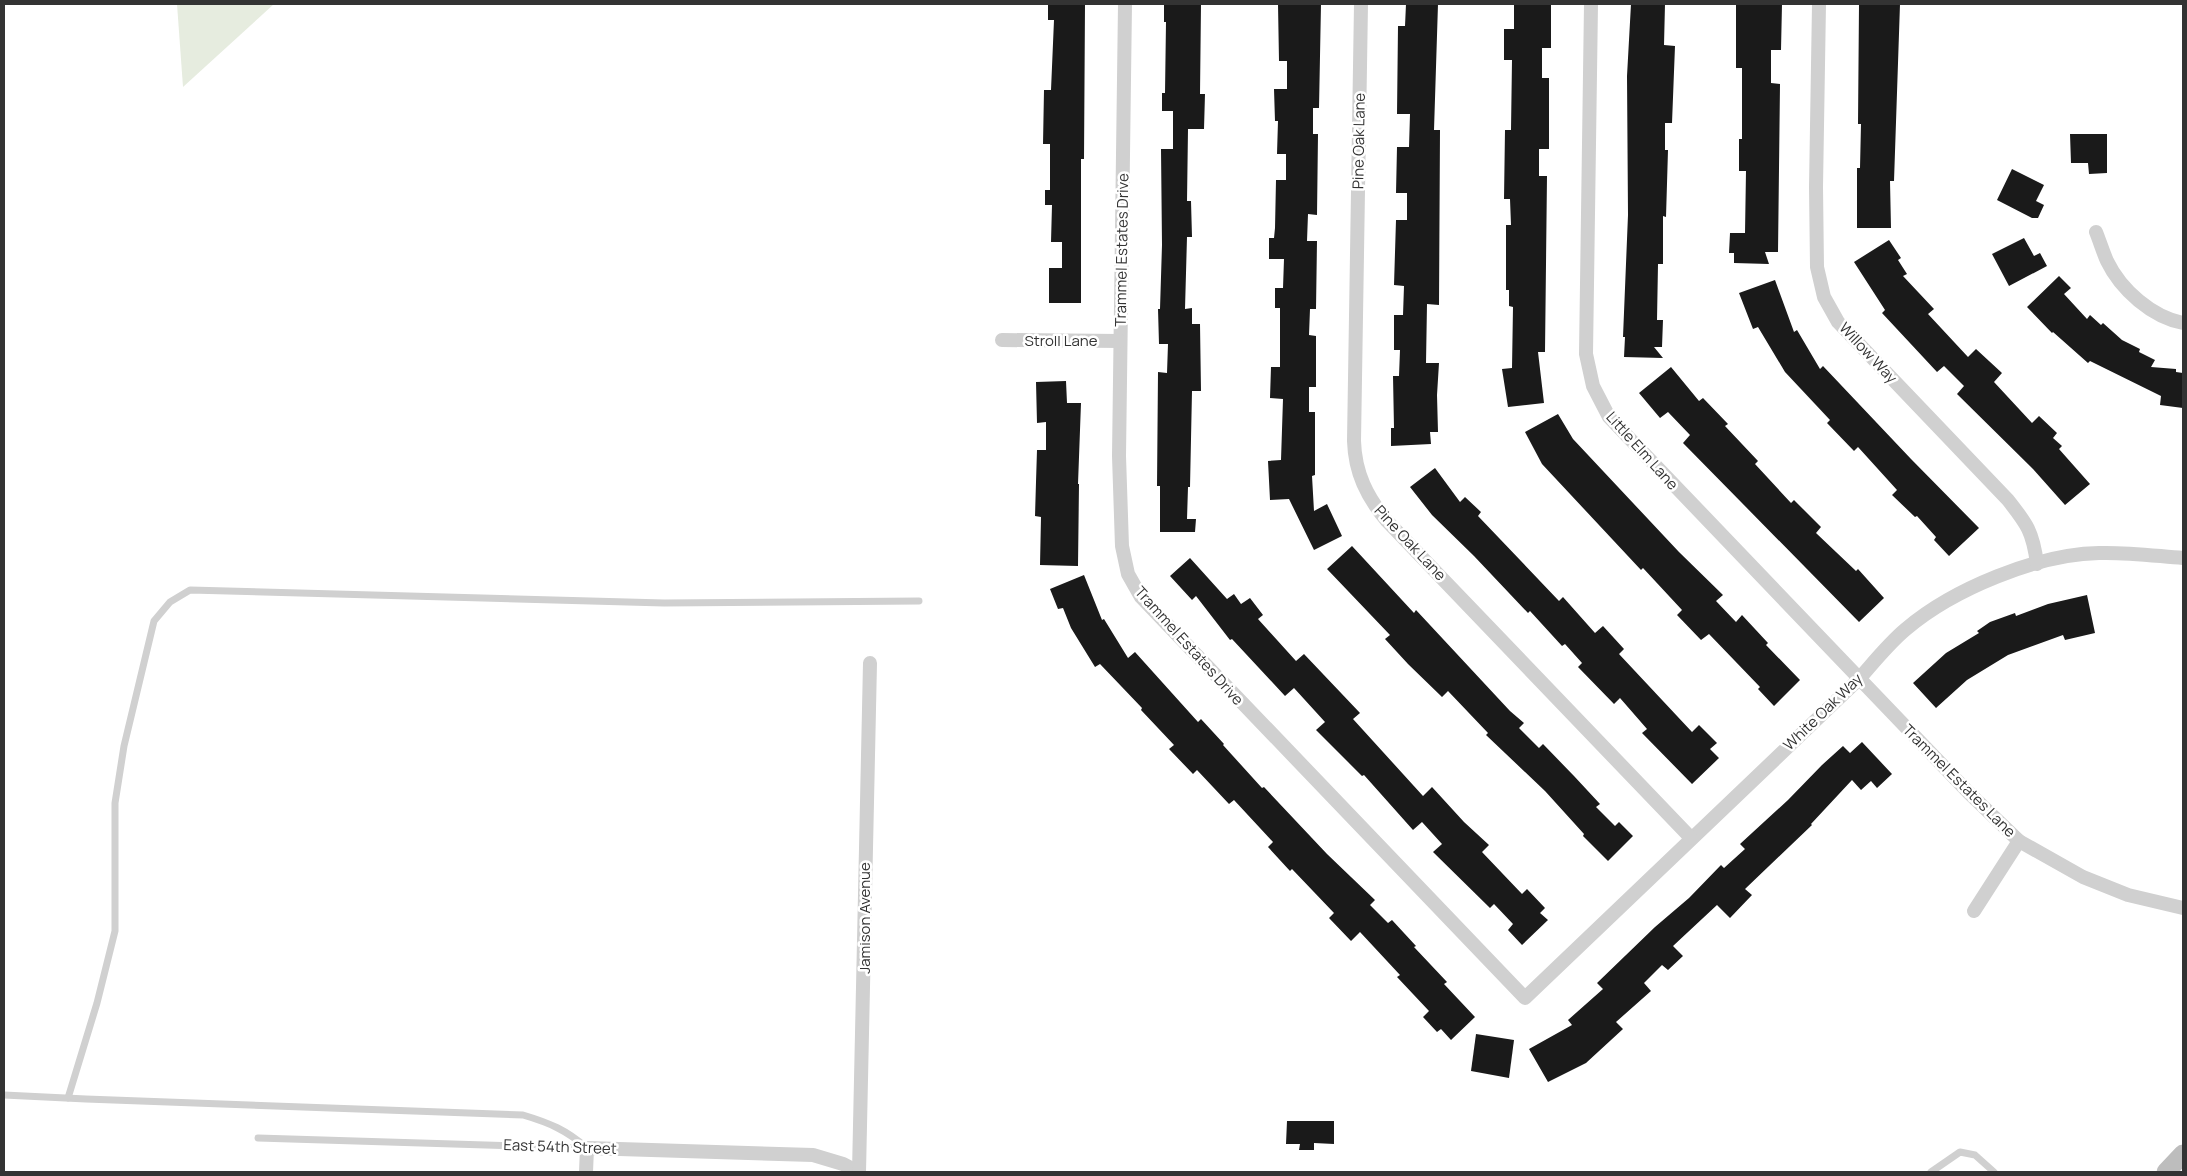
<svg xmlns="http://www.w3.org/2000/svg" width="2187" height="1176" viewBox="0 0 2187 1176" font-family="Manrope,sans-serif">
<rect width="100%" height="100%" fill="#fff"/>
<path fill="#e6ecdf" d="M177,4H274L183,87Z"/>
<g fill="#1a1a1a">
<path d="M1048,4H1085L1084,159H1081V303H1049V268H1062V242H1051L1052,205H1045V190H1050V144H1043L1044,90H1051L1054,20H1048Z"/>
<path d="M1164,4H1201L1200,94H1205L1204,129H1188L1187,201H1191L1192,237H1187L1185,309L1192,308V324H1200L1201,391H1192L1190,487H1188L1187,519H1196L1195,532H1160V486H1157L1158,372L1167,373L1168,344H1159L1158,309H1160L1162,245L1161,149H1173V111H1162V93H1165L1166,22H1164Z"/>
<path d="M1278,4H1321L1319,108H1313V134H1318L1317,215L1308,214L1307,241H1317L1316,309H1310L1309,335L1316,336V387H1309V412H1315V475L1312,476L1314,511L1327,504L1342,536L1314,550L1289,499L1270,500L1268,461L1281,460L1283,399L1270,398L1271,367H1280V308H1275V288H1283L1284,259H1269V238H1274L1275,228L1276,180H1286V154H1277L1278,121H1275L1274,89H1287V61H1279Z"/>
<path d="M1406,4H1438L1434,130H1440L1439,305L1427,304L1426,363H1439L1437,395L1438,432H1430L1431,444L1391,446V428H1394L1393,376H1399L1400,350H1394V315H1403L1404,286L1394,285L1396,220H1407V193H1396L1397,147H1409L1410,114H1397L1398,26H1405Z"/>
<path d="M1514,4H1551V48H1542V78H1549V149H1539V176H1547L1545,352H1538L1544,403L1508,407L1502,369L1512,368L1513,307L1509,306V290H1506V225H1511L1510,199H1504L1505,130H1511L1512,60H1504V29H1514Z"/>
<path d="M1631,4H1665L1664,45L1675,46L1672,123H1665V150H1668L1666,217L1663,216V264H1658L1657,320H1663L1662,347H1654L1663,358L1624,357L1625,337H1623L1628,215L1627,76Z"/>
<path d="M1736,4H1782L1781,50H1771V83L1780,84L1778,252H1765L1769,264L1734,263V253H1729L1730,233H1745L1746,171H1739V139H1742V68H1736Z"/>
<path d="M1859,4H1900L1894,181H1890L1891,228H1857V168H1860L1861,124H1858Z"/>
<path d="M2070,134H2107V173L2089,174L2088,163H2071Z"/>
<path d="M2012,169L2044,185L2036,201L2044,205L2038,218H2032L1997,200Z"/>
<path d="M2024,238L2034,256L2040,253L2047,266L2009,286L1992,254Z"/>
<path d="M1889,240L1901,258L1898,260L1907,274L1903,276L1934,309L1928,314L1968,357L1976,349L2002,373L1994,382L2032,423L2039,416L2057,433L2053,438L2062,446L2059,449L2090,484L2065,505L2033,469L1957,394L1964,386L1944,366L1937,372L1882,313L1885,310L1854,262Z"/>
<path d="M2059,276L2071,288L2064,294L2087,319L2090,315L2101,325L2103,323L2122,340L2140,349L2139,352L2155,360L2151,367L2176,369V372L2183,373V408L2160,405L2161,396L2090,361L2088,363L2053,332L2052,333L2027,307Z"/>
<path d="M1775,280L1794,332L1797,330L1820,369L1823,366L1911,459L1979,528L1949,556L1934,540L1936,537L1917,516L1915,517L1892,495L1897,490L1858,447L1854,451L1827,423L1830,420L1785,372L1758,327L1753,329L1739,293Z"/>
<path d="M1671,367L1699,401L1703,398L1728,424L1725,426L1758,461L1755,464L1791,503L1794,500L1821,527L1816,533L1856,571L1858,569L1884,598L1859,622L1683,443L1690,435L1668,412L1660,418L1639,393Z"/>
<path d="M1066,381L1067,403H1081L1078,484H1079L1078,566L1040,565L1041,517L1035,516L1036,482L1037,450H1046V422L1037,423L1036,382Z"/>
<path d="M1558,414L1573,439L1679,552L1723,595L1716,601L1736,622L1742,615L1768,643L1766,645L1800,680L1774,706L1758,689L1760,687L1709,634L1701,640L1677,615L1682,610L1643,568L1641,570L1542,464L1525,432Z"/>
<path d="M1435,468L1460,502L1465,497L1481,512L1478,516L1559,601L1563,597L1595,633L1603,626L1624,649L1619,654L1692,732L1699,725L1717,743L1710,749L1719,758L1692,784L1642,733L1647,729L1620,698L1614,704L1578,667L1582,663L1565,644L1562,646L1530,611L1528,613L1474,556L1432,515L1410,487Z"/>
<path d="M1352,546L1414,613L1416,610L1510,711L1524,723L1519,728L1539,748L1543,744L1574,776L1600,804L1596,807L1615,826L1619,822L1633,836L1608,861L1583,836L1584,834L1545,791L1486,735L1488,733L1448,691L1442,697L1408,664L1385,639L1390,635L1327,569Z"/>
<path d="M1190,558L1227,599L1234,594L1241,604L1250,598L1263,615L1258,619L1296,661L1304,654L1360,713L1353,719L1423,796L1432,787L1464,822L1489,845L1482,852L1522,894L1527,889L1545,908L1540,913L1548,920L1522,945L1508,930L1513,924L1494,904L1490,908L1433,852L1442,844L1422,822L1413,830L1364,775L1362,776L1316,730L1325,722L1294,688L1285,696L1232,639L1230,640L1196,596L1192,600L1170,576Z"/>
<path d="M1084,575L1102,620L1104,619L1128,658L1135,652L1198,722L1201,719L1224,744L1223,745L1262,788L1264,787L1327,854L1375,900L1370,905L1388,923L1392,920L1416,946L1414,947L1447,982L1444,984L1475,1017L1451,1040L1441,1029L1437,1032L1423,1017L1429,1011L1397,977L1400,975L1360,932L1351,941L1329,918L1334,913L1292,869L1290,871L1268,847L1273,842L1234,800L1229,804L1197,770L1193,774L1169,749L1174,745L1141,710L1142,708L1100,664L1095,667L1071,628L1063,608L1058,609L1050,589Z"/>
<path d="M2087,595L2095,633L2065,640L2063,635L2008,655L1967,680L1936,708L1913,683L1946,653L1979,633L1977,631L1990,622L2015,613L2016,616L2048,604Z"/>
<path d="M1862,742L1892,774L1877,788L1871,781L1861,790L1852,780L1811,824L1812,825L1745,889L1752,895L1730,918L1717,905L1673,946L1683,956L1668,970L1662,965L1644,983L1651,991L1616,1022L1623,1029L1586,1063L1548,1082L1529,1049L1572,1025L1568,1020L1603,989L1597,983L1655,927L1689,898L1721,865L1724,868L1745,849L1740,844L1788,800L1822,765L1843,746L1850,753Z"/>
<path d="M1476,1034L1514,1040L1509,1078L1471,1071Z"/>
<path d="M1287,1121H1334V1144L1314,1143V1150H1299L1300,1144H1286Z"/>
</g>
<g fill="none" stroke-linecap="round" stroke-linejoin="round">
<g stroke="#d0d0d0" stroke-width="7">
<path d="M4,1095L86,1099L523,1115C550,1123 566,1130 587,1148"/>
<path d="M68,1098L97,1003L115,931V803L124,746L154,621L170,602L190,590L664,603L919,601"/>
<path d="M258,1138L587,1148"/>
<path d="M1931,1172L1960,1152L1975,1155L1994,1172"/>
</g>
<g stroke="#d0d0d0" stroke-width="14">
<path d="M1125,4L1119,456L1122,546L1128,574L1141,597L1525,998L1859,679C1874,662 1889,643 1906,629C1953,589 2038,554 2099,553C2127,552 2156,556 2183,558"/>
<path d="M1361,4L1354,441C1355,473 1367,497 1387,521L1691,838"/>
<path d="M1591,4L1586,354L1593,386L1609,417L1969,793L2019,841L2083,877L2128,895L2183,908"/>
<path d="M1819,4L1816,187L1817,267L1824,297L1838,322L2008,500C2027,524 2033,532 2037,564"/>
<path d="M2096,232C2100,242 2103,252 2107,261C2121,290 2152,317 2183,323"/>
<path d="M1002,340L1120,341"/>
<path d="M1974,911L2019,841"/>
<path d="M586,1172L587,1148L813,1155L843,1164L858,1172"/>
<path d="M859,1172L870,663"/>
</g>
<path stroke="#bdbdbd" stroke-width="19" d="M2166,1172L2183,1154"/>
</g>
<g text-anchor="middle" stroke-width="5" stroke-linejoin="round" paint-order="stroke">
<g font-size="15" fill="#333" stroke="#fff">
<text transform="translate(1359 141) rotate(-89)" y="5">Pine Oak Lane</text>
<text transform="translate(1122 250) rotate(-89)" y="5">Trammel Estates Drive</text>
<text x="1061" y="346">Stroll Lane</text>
<text transform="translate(1868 353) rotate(47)" y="5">Willow Way</text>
<text transform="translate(1642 451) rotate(48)" y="5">Little Elm Lane</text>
<text transform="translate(1410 543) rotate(47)" y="5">Pine Oak Lane</text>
<text transform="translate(1189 646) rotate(48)" y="5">Trammel Estates Drive</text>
<text transform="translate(1823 712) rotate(-44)" y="5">White Oak Way</text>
<text transform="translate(1959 781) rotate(45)" y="5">Trammel Estates Lane</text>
<text transform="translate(865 918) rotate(-90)" y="5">Jamison Avenue</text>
<text transform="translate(560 1147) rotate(2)" y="5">East 54th Street</text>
</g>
</g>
<rect width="2187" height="1176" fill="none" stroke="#333333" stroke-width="10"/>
</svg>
